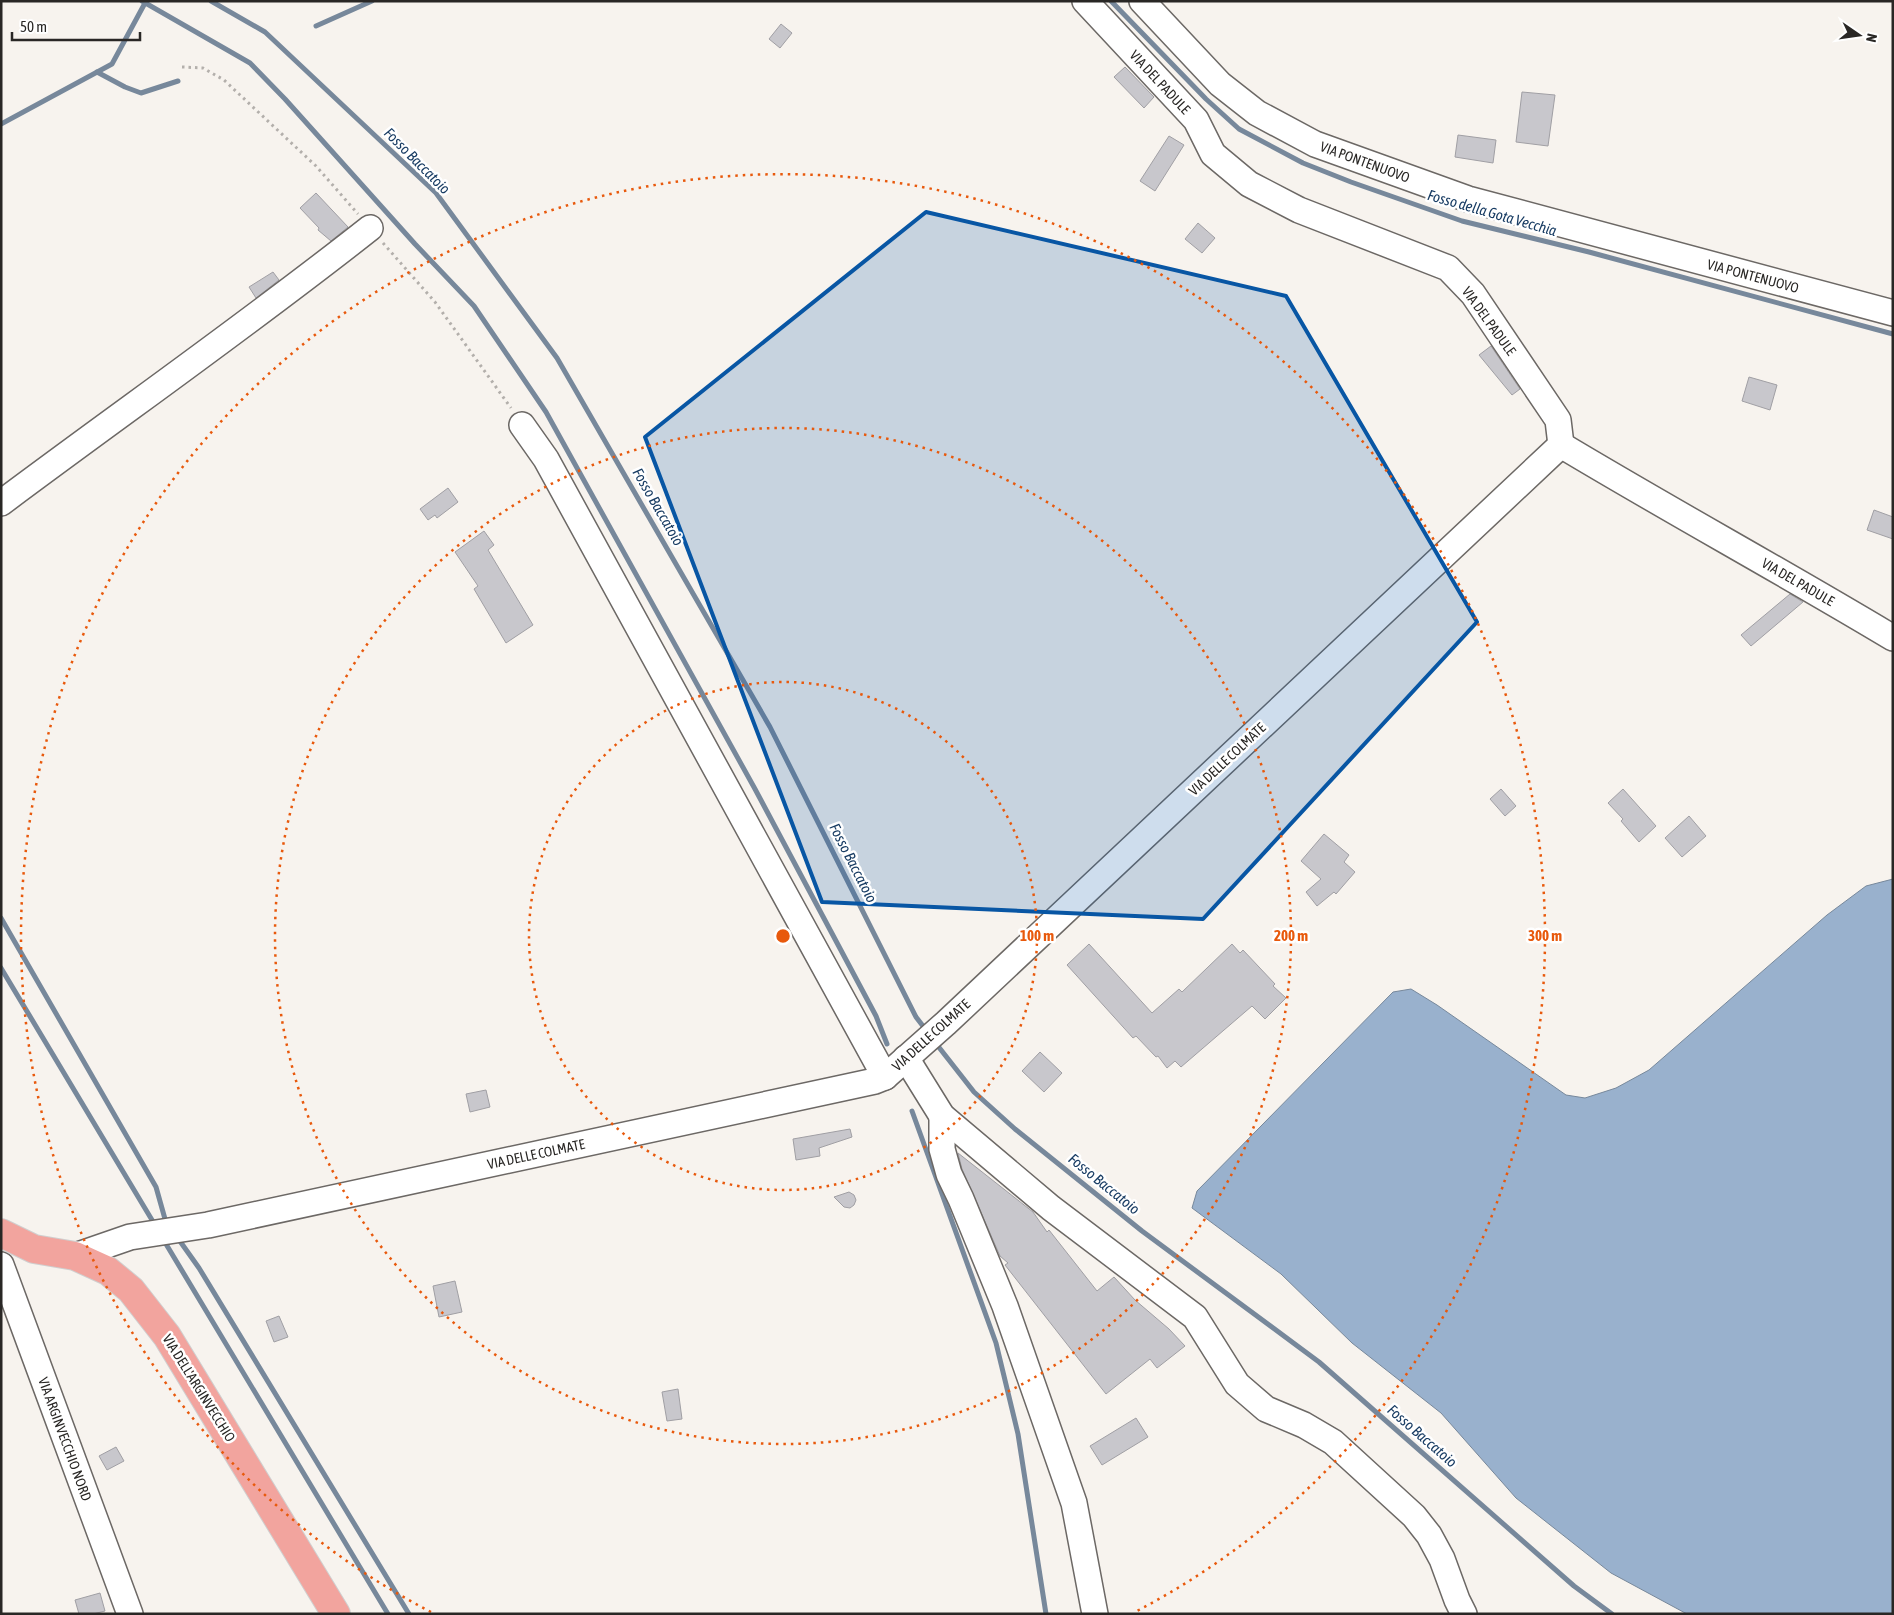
<svg xmlns="http://www.w3.org/2000/svg" width="1894" height="1615" viewBox="0 0 1894 1615" font-family="'Asap Condensed',sans-serif">
<rect width="100%" height="100%" fill="#f7f3ee"/>
<path fill="#99b1cd" stroke="#77889b" d="M1893,879V1614H1687L1611,1573L1516,1498L1441,1413L1352,1343L1281,1274L1192,1208L1197,1191L1393,992L1411,989L1437,1005L1566,1095L1585,1098L1616,1088L1649,1070L1827,915L1866,886Z"/>
<g fill="none" stroke-linecap="round" stroke-linejoin="round">
<g stroke="#77889b" stroke-width="5">
<path d="M142,1L250,63L285,99L415,244L474,306L546,412L755,789L876,1016L887,1044"/>
<path d="M211,1L265,32L436,193L557,358L770,727L916,1017L926,1030"/>
<path d="M1111,1L1206,99L1239,129L1303,163L1351,182L1462,221L1589,252L1893,334"/>
<path d="M316,26L372,1"/>
<path d="M97,72L125,87L141,93L178,81"/>
<path d="M1,124L112,64L145,3"/>
<path d="M1,918L156,1187L165,1219L168,1224"/>
<path d="M1,968L155,1225"/>
<path d="M934,1041L974,1092L1015,1129L1142,1231L1319,1362L1574,1586L1612,1614"/>
<path d="M912,1111L996,1343L1018,1434L1046,1614"/>
<path d="M177,1237L199,1268L409,1614"/>
<path d="M163,1239L388,1614"/>
</g>
</g>
<g fill="#c8c7cc" stroke="#a09fa4">
<path d="M781,24L792,33L780,48L769,39Z"/>
<path d="M1125,67L1154,97L1144,108L1114,77Z"/>
<path d="M1522,92L1555,95L1548,146L1516,142Z"/>
<path d="M1458,135L1496,140L1493,163L1455,157Z"/>
<path d="M1169,136L1184,145L1155,191L1140,181Z"/>
<path d="M316,193L348,227L331,241L318,230L319,228L300,208Z"/>
<path d="M1198,223L1215,238L1202,253L1185,239Z"/>
<path d="M273,272L279,280L256,298L249,287Z"/>
<path d="M1491,346L1520,389L1512,395L1479,355Z"/>
<path d="M1749,377L1777,385L1770,410L1742,401Z"/>
<path d="M448,488L458,502L437,518L435,515L428,520L420,509Z"/>
<path d="M1874,510L1893,517V539L1867,530Z"/>
<path d="M484,531L494,545L488,550L533,625L506,643L474,589L478,586L455,552Z"/>
<path d="M1790,594L1803,602L1751,646L1741,635Z"/>
<path d="M1501,789L1516,806L1505,816L1490,799Z"/>
<path d="M1623,789L1656,826L1639,842L1621,821L1623,819L1608,803Z"/>
<path d="M1689,816L1706,836L1682,857L1665,838Z"/>
<path d="M1324,834L1349,855L1344,862L1355,872L1336,894L1334,892L1317,906L1306,892L1321,879L1301,861Z"/>
<path d="M1089,944L1152,1013L1179,989L1182,992L1232,944L1240,953L1243,950L1275,984L1273,986L1286,998L1265,1019L1252,1006L1181,1067L1175,1061L1167,1068L1158,1056L1156,1057L1136,1036L1133,1038L1067,965Z"/>
<path d="M1040,1052L1062,1073L1044,1092L1022,1071Z"/>
<path d="M486,1090L490,1107L470,1112L466,1094Z"/>
<path d="M850,1129L852,1137L819,1148L820,1156L796,1160L793,1139Z"/>
<path d="M958,1153L1033,1212L1047,1232L1049,1230L1097,1291L1114,1277L1135,1300L1169,1329L1185,1346L1157,1368L1150,1359L1106,1394L1005,1265L1008,1263L1000,1256L962,1169Z"/>
<path d="M849,1192L854,1195L856,1200L854,1205L850,1208L844,1207L834,1197Z"/>
<path d="M455,1281L462,1312L439,1317L433,1286Z"/>
<path d="M279,1316L288,1337L274,1342L266,1321Z"/>
<path d="M678,1389L682,1419L667,1421L662,1392Z"/>
<path d="M1136,1418L1148,1437L1102,1465L1090,1446Z"/>
<path d="M116,1447L124,1461L107,1470L99,1456Z"/>
<path d="M100,1593L105,1611L93,1614H79L75,1600Z"/>
</g>
<g fill="none" stroke-linecap="round" stroke-linejoin="round">
<defs>
<g id="minor">
<path d="M1085,1L1196,120L1213,154L1249,184L1299,210L1448,268L1473,294L1558,420L1561,445"/>
<path d="M1142,1L1220,84L1257,113L1315,144L1468,199L1893,313"/>
<path d="M522,425L546,459L885,1077"/>
<path d="M1561,445C1671,511 1783,572 1893,638"/>
<path d="M1,503C124,411 250,323 370,228"/>
<path d="M906,1058L942,1116L1051,1208L1195,1317L1237,1384L1266,1409L1304,1425L1333,1442L1414,1516L1429,1535L1442,1559L1457,1600L1464,1614"/>
<path d="M942,1116V1149L949,1174L961,1199L1005,1306L1074,1503L1095,1614"/>
<path d="M75,1256L130,1237L208,1225L875,1081L885,1077L946,1023L1561,445"/>
<path d="M1,1265L130,1614"/>
</g>
<path id="major" d="M1,1233L34,1249L75,1256L108,1271L131,1290L167,1336L336,1614"/>
</defs>
<use href="#minor" stroke="#6c6865" stroke-width="28"/>
<use href="#major" stroke="#d0cfcf" stroke-width="30"/>
<g stroke="#b3afab" stroke-width="3" stroke-dasharray="2.5 4" stroke-linecap="butt">
<path d="M182,67L203,68L224,80L316,166L358,214"/>
<path d="M383,243L435,302L511,408"/>
</g>
<use href="#minor" stroke="#fff" stroke-width="25"/>
<use href="#major" stroke="#f2a49e" stroke-width="28"/>
</g>
<path fill="#0856a4" fill-opacity="0.2" stroke="#0856a4" stroke-width="4" stroke-linejoin="round" d="M926,212L1286,296L1477,622L1203,919L822,902L645,437Z"/>
<g fill="none" stroke="#e8590c" stroke-width="2.5" stroke-dasharray="2.5 5">
<circle cx="783" cy="936" r="254"/>
<circle cx="783" cy="936" r="508"/>
<path d="M431 1612A762 762 0 1 1 1135 1612"/>
</g>
<g text-anchor="middle" stroke-width="5" stroke-linejoin="round" paint-order="stroke">
<g font-size="14" fill="#292725" stroke="#fff">
<text transform="translate(1160 82) rotate(47)" y="5">VIA DEL PADULE</text>
<text transform="translate(1365 162) rotate(20)" y="5">VIA PONTENUOVO</text>
<text transform="translate(1753 276) rotate(15)" y="5">VIA PONTENUOVO</text>
<text transform="translate(1489 321) rotate(54)" y="5">VIA DEL PADULE</text>
<text transform="translate(1798 582) rotate(30)" y="5">VIA DEL PADULE</text>
<text transform="translate(1227 759) rotate(-43)" y="5">VIA DELLE COLMATE</text>
<text transform="translate(931 1035) rotate(-42)" y="5">VIA DELLE COLMATE</text>
<text transform="translate(536 1154) rotate(-12)" y="5">VIA DELLE COLMATE</text>
<text transform="translate(199 1388) rotate(58)" y="5">VIA DELL'ARGINVECCHIO</text>
<text transform="translate(65 1439) rotate(70)" y="5">VIA ARGINVECCHIO NORD</text>
</g>
<g font-size="15" font-style="italic" fill="#183c63" stroke="#fff">
<text transform="translate(417 161) rotate(45)" y="5">Fosso Baccatoio</text>
<text transform="translate(1492 213) rotate(16)" y="5">Fosso della Gota Vecchia</text>
<text transform="translate(658 507) rotate(60)" y="5">Fosso Baccatoio</text>
<text transform="translate(853 863) rotate(63)" y="5">Fosso Baccatoio</text>
<text transform="translate(1104 1184) rotate(39)" y="5">Fosso Baccatoio</text>
<text transform="translate(1422 1436) rotate(41)" y="5">Fosso Baccatoio</text>
</g>
</g>
<circle cx="783" cy="936" r="8" fill="#e8590c" stroke="#fff" stroke-width="2.5"/>
<g font-size="15" text-anchor="middle" font-weight="bold" fill="#e8590c" stroke="#fff" stroke-width="5" stroke-linejoin="round" paint-order="stroke">
<text x="1037" y="941">100 m</text>
<text x="1291" y="941">200 m</text>
<text x="1545" y="941">300 m</text>
</g>
<rect width="1894" height="1615" fill="none" stroke="#292725" stroke-width="5"/>
<g transform="translate(1859 35) rotate(103)" stroke="#ffffff" stroke-width="4" paint-order="stroke">
<path d="M0-4L9 19L0 12L-9 19Z" fill="#292725"/>
<text y="-8" font-size="14" font-weight="bold" text-anchor="middle" fill="#292725">N</text>
</g>
<path d="M12 32v8h128v-8" fill="none" stroke="#292725" stroke-width="2.5"/>
<text x="20" y="32" font-size="15" fill="#292725" stroke="#ffffff" stroke-width="4" paint-order="stroke">50 m</text>
</svg>
